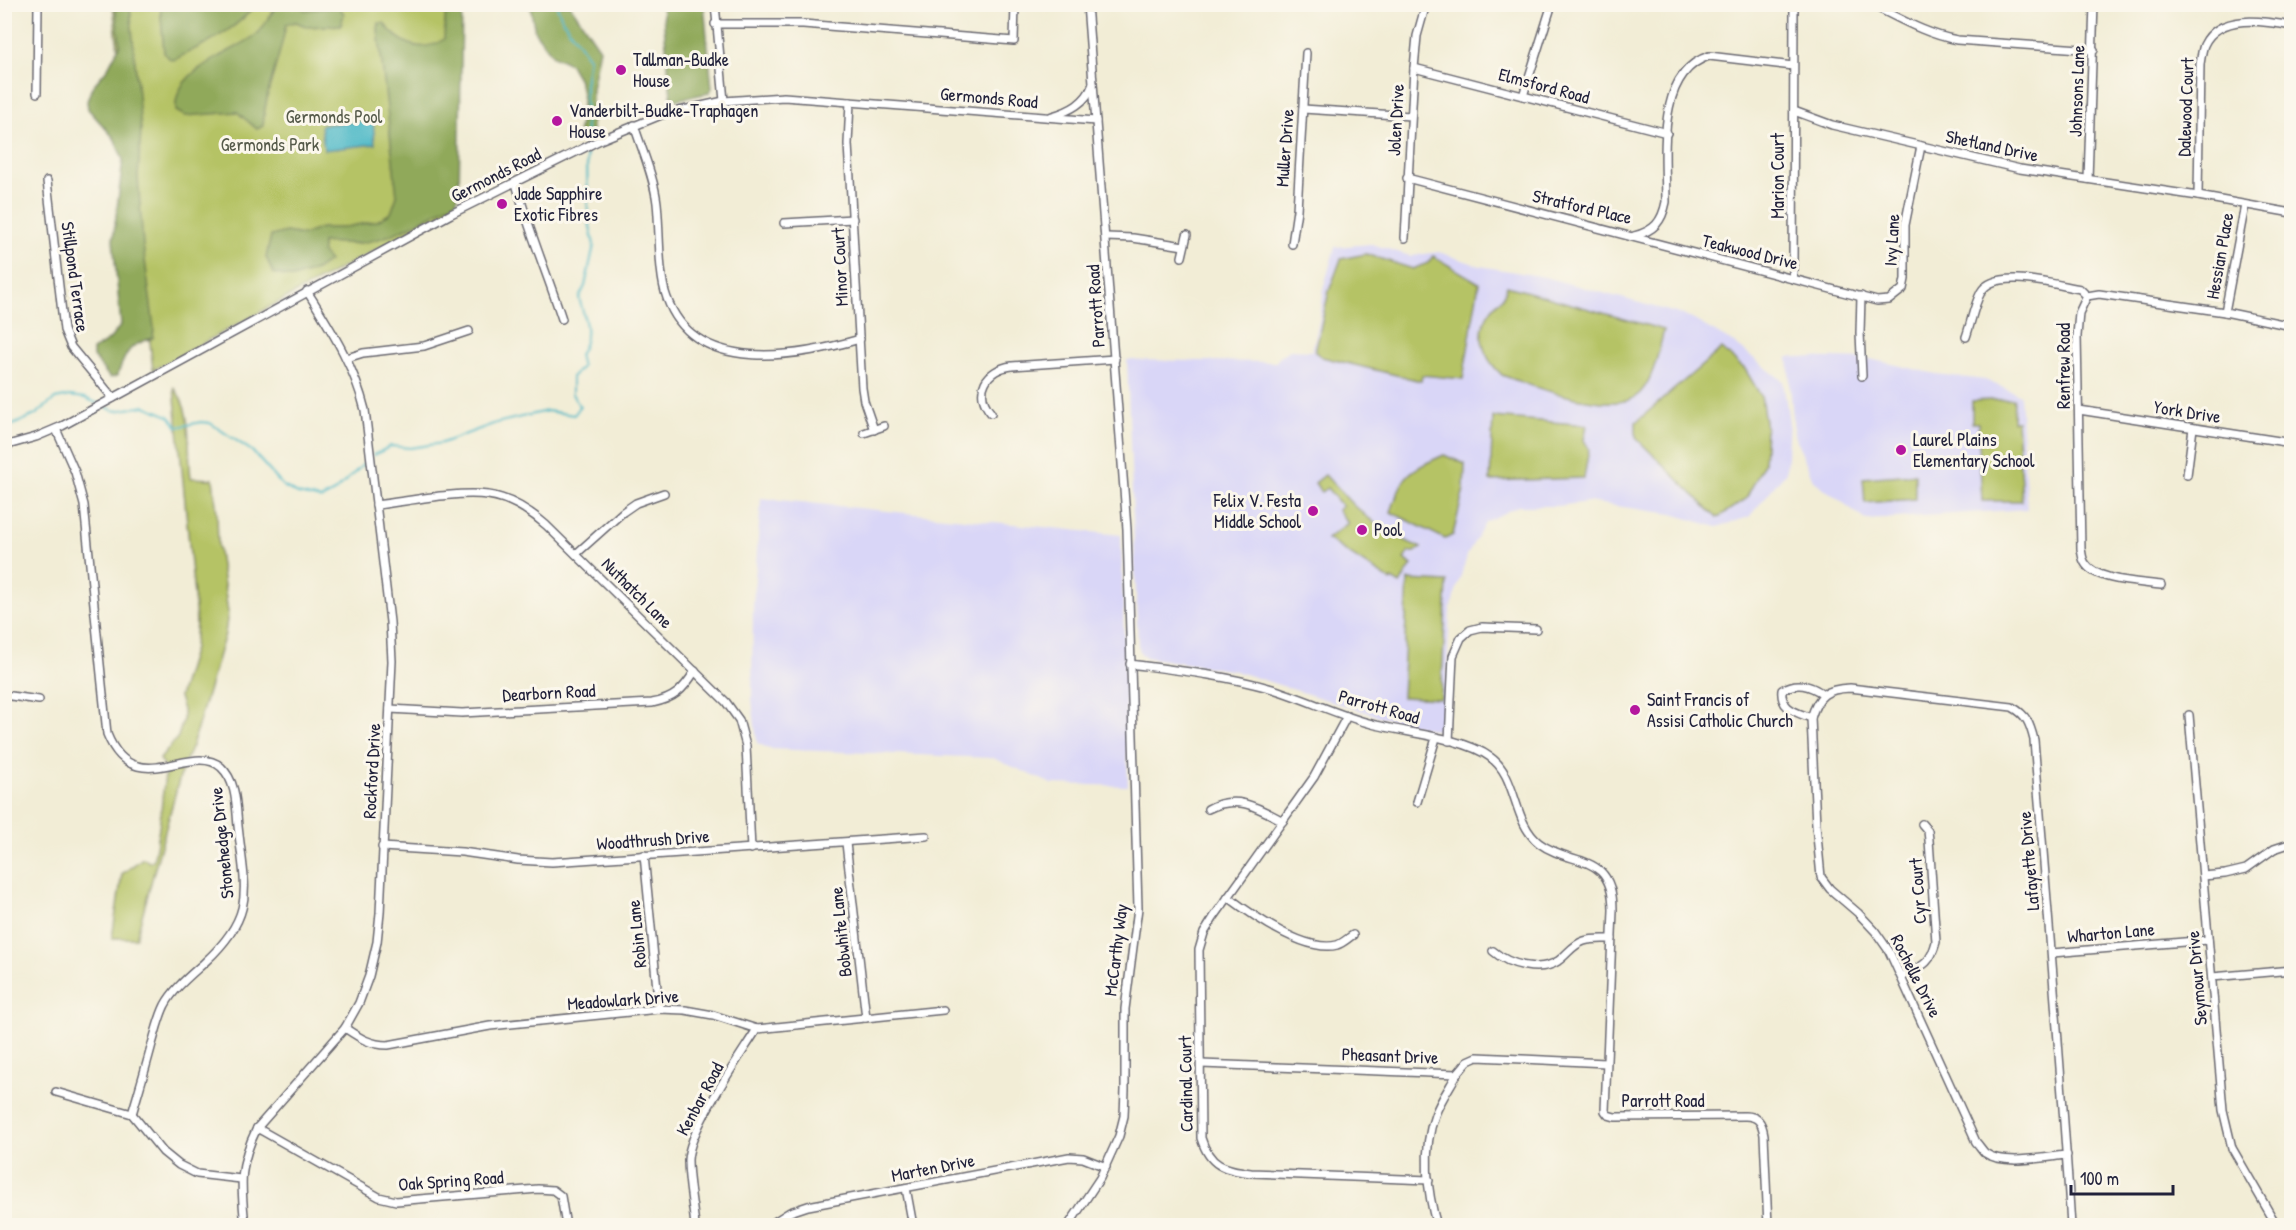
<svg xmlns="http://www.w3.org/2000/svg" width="2296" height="1230" viewBox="0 0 2296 1230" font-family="'Patrick Hand',sans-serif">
<rect width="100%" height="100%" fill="#fbf7ec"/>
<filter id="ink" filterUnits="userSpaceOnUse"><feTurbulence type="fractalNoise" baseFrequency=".0167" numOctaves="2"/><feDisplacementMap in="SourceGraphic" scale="12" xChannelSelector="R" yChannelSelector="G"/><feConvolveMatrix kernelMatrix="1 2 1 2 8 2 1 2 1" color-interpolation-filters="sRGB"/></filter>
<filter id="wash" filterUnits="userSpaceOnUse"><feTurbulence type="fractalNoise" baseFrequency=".008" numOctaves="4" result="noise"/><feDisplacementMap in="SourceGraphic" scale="24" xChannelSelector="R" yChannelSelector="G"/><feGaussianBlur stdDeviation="1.35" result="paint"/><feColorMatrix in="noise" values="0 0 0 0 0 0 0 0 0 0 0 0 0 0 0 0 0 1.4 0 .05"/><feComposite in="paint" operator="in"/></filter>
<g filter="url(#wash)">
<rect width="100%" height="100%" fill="#f2edd6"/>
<g fill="#d9d6f7">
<path d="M1372,244L1410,256L1439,252L1480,266L1545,277L1687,316L1734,343L1783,381L1789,422L1786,472L1749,517L1717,527L1672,514L1588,502L1558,506H1518L1485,522L1468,553L1450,610L1444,732L1381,717L1235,671L1145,657L1141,654L1138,645L1127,360L1276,362L1281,355L1290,350L1312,351L1320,318L1324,286L1335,247Z"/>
<path d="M1788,357L1870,359L1936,374L1985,380L2020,395L2027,509L1866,520L1813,480L1794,434Z"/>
<path d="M761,498L1121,535L1128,786L1052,784L993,758L770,749L757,743L752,699L753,606Z"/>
</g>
<g fill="#b5c365" stroke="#6c7250" stroke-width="1.5">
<path d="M113,5H454L451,209L153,370Z"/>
<path d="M1366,254L1413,269L1428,263L1433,256L1479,283L1463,379L1422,375L1421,381L1322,357L1315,352L1329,291L1341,259Z"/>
<path d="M1507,286L1664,330C1659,348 1654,380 1639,394C1616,417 1530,386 1502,375C1482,357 1474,332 1492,309C1501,297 1502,302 1507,286Z"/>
<path d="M1721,349L1745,369L1761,396L1766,429L1764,463L1746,499L1717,518L1636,438V422Z"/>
<path d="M174,388C194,412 187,449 191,478L213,479L217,513L218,545L228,612L225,634L192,746L182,769L136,938H112L122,874L143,858L149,862L153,861C161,830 161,800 166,769L160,759L178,737L183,720V710L179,697L194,648L196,622L194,595Z"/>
<path d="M2014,399L2013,421H2017L2022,501H1982L1978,423H1972V401Z"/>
<path d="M1493,417L1587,425L1584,440L1589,449L1584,478L1490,481Z"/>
<path d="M1444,455L1465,464L1464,489L1453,535L1445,539L1391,512C1404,473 1406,472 1444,455Z"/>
<path d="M1915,474V499L1865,503L1863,478Z"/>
<path d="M1325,475L1354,506L1364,513L1363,514C1381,528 1400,539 1421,548L1415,552H1409L1404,559L1412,565L1400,584L1392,579L1391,581L1327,539L1348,523L1338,510L1342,506L1327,488L1321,492L1315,483Z"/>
<path d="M1408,580L1447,582L1441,699L1402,697Z"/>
</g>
<g fill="#90a95a" stroke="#59664a" stroke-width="1.5">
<path d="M115,5H130L141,130L138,177L143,245L154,328L153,338C127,345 126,353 117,376L110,378L93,357V350L109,340L121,325L113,240L123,160L114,138L88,109L87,101L92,87L108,68L120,45Z"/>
<path d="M160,5V4L255,5C236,31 204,44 176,59L171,60L164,53Z"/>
<path d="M280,5H298L305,10L339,7L344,14L341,25L308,27L296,22L286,24C280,61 265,89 263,126L257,129L237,112L185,116L176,111C172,69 229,56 257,34C266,26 269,11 280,5Z"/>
<path d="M446,5H462L459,194L456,202C426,217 394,239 360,243C348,245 335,241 322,243V252L329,261L316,270L293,278L273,273L266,257L271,236L286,232L303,235L321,228H340L377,221L391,213L397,196L378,29L379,23H384C399,43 421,55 444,39Z"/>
<path d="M530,5H570L600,49L592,89V133L589,137L582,139L578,134C581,117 585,98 579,81C577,75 572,70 570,64L553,56L535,32Z"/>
<path d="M662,5H704L712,88L709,93L675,100L671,96Z"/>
</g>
<path fill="#4ab7c6" stroke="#366c80" stroke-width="1.5" d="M373,120L375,144L324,150L321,125Z"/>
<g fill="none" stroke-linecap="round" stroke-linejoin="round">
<g stroke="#4ab7c6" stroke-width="2">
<path d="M556,4L562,19L589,58L585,85L586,139"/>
<path d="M4,429L35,415L55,399L70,396L85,398L115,411L145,406L169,416L178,427L201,422L210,423L252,451L283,486L298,494L321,499L334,492L369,459"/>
<path d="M374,455L391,446L410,448L442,443L496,423L547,411L574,415L580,407L572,394V377L582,367L579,355C592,335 585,319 579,298L585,286L594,245L588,217L587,154"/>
</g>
</g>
</g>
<g filter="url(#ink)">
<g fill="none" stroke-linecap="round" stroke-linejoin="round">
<defs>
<g id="minor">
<path d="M715,4L724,101"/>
<path d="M1870,4C1899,18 1925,34 1957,40L2094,50"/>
<path d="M715,24H803L1014,41L1015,4"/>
<path d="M1414,68L1667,133"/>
<path d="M37,93L38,4"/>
<path d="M1523,96L1552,4"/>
<path d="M850,102L848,144L862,388L864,401L874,430"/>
<path d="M1303,109L1411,116"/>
<path d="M1794,111L1832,125L2020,169L2198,196L2292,213"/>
<path d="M1052,116C1070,111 1086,103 1093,84"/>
<path d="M634,125C642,150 654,177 657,203C660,230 658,275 667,298C695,376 798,357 860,339"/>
<path d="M1407,178L1877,301L1889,300L1903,289L1905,279V225L1921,146"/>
<path d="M2088,179L2094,4"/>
<path d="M47,181L64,330L71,347L113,398"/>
<path d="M516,183C528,229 547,273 562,319"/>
<path d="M2198,196L2200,64C2201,58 2202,50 2204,45C2219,13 2264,21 2292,26"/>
<path d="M784,223L853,219"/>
<path d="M1634,236C1654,231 1662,222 1666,202C1666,157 1655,73 1709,56L1793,66"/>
<path d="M1106,237L1133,238L1184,246"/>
<path d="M1405,238L1414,68L1417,36L1426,4"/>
<path d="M1292,244L1297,210L1306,53"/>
<path d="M1182,257L1187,235"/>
<path d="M1793,278L1794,4"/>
<path d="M1861,296L1860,333L1862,376"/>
<path d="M2087,296L2079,313L2077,336L2081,549C2082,553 2082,559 2085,563C2095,581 2141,582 2161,585"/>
<path d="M2087,296L2099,294L2225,312L2292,326"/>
<path d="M2225,312L2245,205"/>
<path d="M1966,337C1971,323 1974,305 1981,292C1995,267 2056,285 2080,289L2087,296"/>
<path d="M347,358L363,353L424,346L469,331"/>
<path d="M2079,410L2292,443"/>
<path d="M991,413C973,392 986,369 1012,366L1115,359"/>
<path d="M56,429L75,472L84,505L107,734C134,802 191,741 221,767C237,782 236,806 238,826C245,890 257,914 205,962C191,975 174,988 165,1005C159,1017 156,1031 152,1044C146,1067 139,1090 132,1114"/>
<path d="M864,433L884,426"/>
<path d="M4,446L36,437L62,426L451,214L600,140L661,115L724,101L784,97L1096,121"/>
<path d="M2187,475L2193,428"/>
<path d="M376,505C410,501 455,491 488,495C510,498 530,511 546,525L726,702L739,720L746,746L751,849"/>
<path d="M576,554L623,512L636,503L664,493"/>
<path d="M1130,664C1176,670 1223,675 1269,688C1304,698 1337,715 1372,724C1405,733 1463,737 1490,757C1518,776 1512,822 1539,843C1571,867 1613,851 1613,910L1605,1111L1608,1115L1615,1117L1745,1116C1758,1116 1762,1122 1764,1135L1768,1226"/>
<path d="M4,695L39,700"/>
<path d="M390,709L462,713L652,703C674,699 683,690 695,671"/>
<path d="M2189,715L2223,1110L2232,1148L2277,1226"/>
<path d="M1347,716L1314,777L1214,917L1204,933L1199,950L1201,1138C1210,1167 1224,1169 1251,1173L1429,1180"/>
<path d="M1811,718C1796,712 1780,709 1782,690C1797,681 1810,685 1823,694"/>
<path d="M1449,741L1453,656L1461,638L1470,630L1482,627L1536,629"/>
<path d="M1417,802L1436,738"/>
<path d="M1208,809C1236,794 1257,807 1283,821"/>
<path d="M846,843L866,1018"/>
<path d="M382,847L462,852L518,860L552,862L926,836"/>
<path d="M644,855L659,1009"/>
<path d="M2203,876L2225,874L2246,869L2274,849L2292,843"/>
<path d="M1228,897C1252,915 1305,953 1337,945C1343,943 1348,938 1353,935"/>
<path d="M1493,951C1509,965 1540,973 1558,961C1568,954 1572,945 1584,941C1593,938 1602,939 1612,939"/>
<path d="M2052,953L2208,940"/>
<path d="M1902,976C1922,966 1930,965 1936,942L1929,840L1928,831L1922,824"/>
<path d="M2212,977L2292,970"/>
<path d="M345,1028C360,1038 370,1045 388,1045L490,1026L659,1009L685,1010L713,1015L757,1029L943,1010"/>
<path d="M1201,1064L1457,1074L1468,1061L1477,1057L1606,1063"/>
<path d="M56,1092L132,1114L163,1152L179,1165L197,1174L241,1179"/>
<path d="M257,1128L379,1197L396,1201L538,1189L553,1190L561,1196L566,1226"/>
<path d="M2067,1155C2045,1157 2003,1166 1985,1153C1982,1150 1979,1145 1976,1142L1889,951L1875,931L1858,913L1830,889L1821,877L1816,825L1811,718C1818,695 1826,689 1850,688L2012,707C2027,715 2030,724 2034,740C2047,902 2061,1064 2071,1226"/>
<path d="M906,1188L913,1226"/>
<path d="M245,1226C241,1184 238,1167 257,1128L345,1028L359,1003L369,976L377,942L380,913L392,661L390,622L365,410C354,365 331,330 307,291"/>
<path d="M695,1226C693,1204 688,1182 688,1160C689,1129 739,1058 757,1029"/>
<path d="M768,1226L790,1212L808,1206L1069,1157L1083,1158L1106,1167"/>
<path d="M1068,1226L1100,1178L1119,1136L1124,1116L1125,1090V1009L1138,908L1127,529L1087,4"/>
<path d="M1437,1226C1427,1192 1422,1149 1435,1115C1440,1101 1450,1087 1457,1074"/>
</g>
</defs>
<use href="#minor" stroke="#6b6971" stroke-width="10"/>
<use href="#minor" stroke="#fff" stroke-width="7"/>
</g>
</g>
<g fill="#b5179e" stroke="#fbf7ec" stroke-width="2">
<circle cx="621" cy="70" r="6"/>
<circle cx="557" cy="121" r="6"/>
<circle cx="502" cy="204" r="6"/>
<circle cx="1901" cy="450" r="6"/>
<circle cx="1313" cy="511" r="6"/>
<circle cx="1362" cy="530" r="6"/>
<circle cx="1635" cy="710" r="6"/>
</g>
<g text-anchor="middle" stroke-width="6" stroke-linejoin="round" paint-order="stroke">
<g font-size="18" fill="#22223b" stroke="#fbf7ec" text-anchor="start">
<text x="633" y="66">Tallman-Budke<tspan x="633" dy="21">House</tspan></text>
<text x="569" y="117">Vanderbilt-Budke-Traphagen<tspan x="569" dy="21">House</tspan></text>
<text x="514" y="200">Jade Sapphire<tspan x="514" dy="21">Exotic Fibres</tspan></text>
<text x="1913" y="446">Laurel Plains<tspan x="1913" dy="21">Elementary School</tspan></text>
<text x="1301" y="507" text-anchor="end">Felix V. Festa<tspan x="1301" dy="21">Middle School</tspan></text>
<text x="1374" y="536">Pool</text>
<text x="1647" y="706">Saint Francis of<tspan x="1647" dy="21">Assisi Catholic Church</tspan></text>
</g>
<g font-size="18" fill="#22223b" stroke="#fbf7ec">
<text transform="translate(1544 86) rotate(15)" y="6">Elmsford Road</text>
<text transform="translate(2077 91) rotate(-88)" y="6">Johnsons Lane</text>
<text transform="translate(989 98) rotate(5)" y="6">Germonds Road</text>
<text transform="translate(2186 107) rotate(-88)" y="6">Dalewood Court</text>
<text transform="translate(1396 120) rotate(-87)" y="6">Jolen Drive</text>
<text transform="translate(1992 146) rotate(12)" y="6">Shetland Drive</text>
<text transform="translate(1285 148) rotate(-86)" y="6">Muller Drive</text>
<text transform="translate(496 175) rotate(-27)" y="6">Germonds Road</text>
<text transform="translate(1778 176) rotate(-90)" y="6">Marion Court</text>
<text transform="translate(1582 207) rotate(13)" y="6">Stratford Place</text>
<text transform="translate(1892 240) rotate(-87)" y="6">Ivy Lane</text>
<text transform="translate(1750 252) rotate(14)" y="6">Teakwood Drive</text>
<text transform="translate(2220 256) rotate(-80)" y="6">Hessian Place</text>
<text transform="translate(840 267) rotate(-93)" y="6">Minor Court</text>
<text transform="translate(75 277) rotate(82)" y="6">Stillpond Terrace</text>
<text transform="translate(1096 306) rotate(-94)" y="6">Parrott Road</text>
<text transform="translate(2064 366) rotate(-90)" y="6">Renfrew Road</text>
<text transform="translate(2187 412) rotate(9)" y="6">York Drive</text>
<text transform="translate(637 593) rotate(45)" y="6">Nuthatch Lane</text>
<text transform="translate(549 693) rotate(-3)" y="6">Dearborn Road</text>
<text transform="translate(1379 707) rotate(16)" y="6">Parrott Road</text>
<text transform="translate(372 771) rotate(-87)" y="6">Rockford Drive</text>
<text transform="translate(653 840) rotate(-4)" y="6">Woodthrush Drive</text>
<text transform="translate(222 843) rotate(-96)" y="6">Stonehedge Drive</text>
<text transform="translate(2029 861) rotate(-95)" y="6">Lafayette Drive</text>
<text transform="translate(1918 891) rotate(-94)" y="6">Cyr Court</text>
<text transform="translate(841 932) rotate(-96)" y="6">Bobwhite Lane</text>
<text transform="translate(2111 933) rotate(-5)" y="6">Wharton Lane</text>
<text transform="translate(637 934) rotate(-96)" y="6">Robin Lane</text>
<text transform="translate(1116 950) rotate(-83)" y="6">McCarthy Way</text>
<text transform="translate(1916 976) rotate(63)" y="6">Rochelle Drive</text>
<text transform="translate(2197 978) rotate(-95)" y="6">Seymour Drive</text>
<text transform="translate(623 1000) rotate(-4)" y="6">Meadowlark Drive</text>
<text transform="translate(1390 1056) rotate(2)" y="6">Pheasant Drive</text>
<text transform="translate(1186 1084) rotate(-91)" y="6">Cardinal Court</text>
<text transform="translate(700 1099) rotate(-62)" y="6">Kenbar Road</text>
<text x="1663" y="1107">Parrott Road</text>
<text transform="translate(933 1168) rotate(-11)" y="6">Marten Drive</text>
<text transform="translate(451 1181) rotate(-4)" y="6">Oak Spring Road</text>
</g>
<g font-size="18" fill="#555a4a" stroke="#fbf7ec">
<text x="334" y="123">Germonds Pool</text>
<text x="270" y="151">Germonds Park</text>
</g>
</g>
<rect width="2296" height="1230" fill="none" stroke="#fbf7ec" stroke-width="24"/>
<path d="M2071 1185v9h102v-9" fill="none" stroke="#22223b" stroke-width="3"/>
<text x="2080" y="1185" font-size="18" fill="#22223b" stroke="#fbf7ec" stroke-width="4.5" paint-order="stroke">100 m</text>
</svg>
